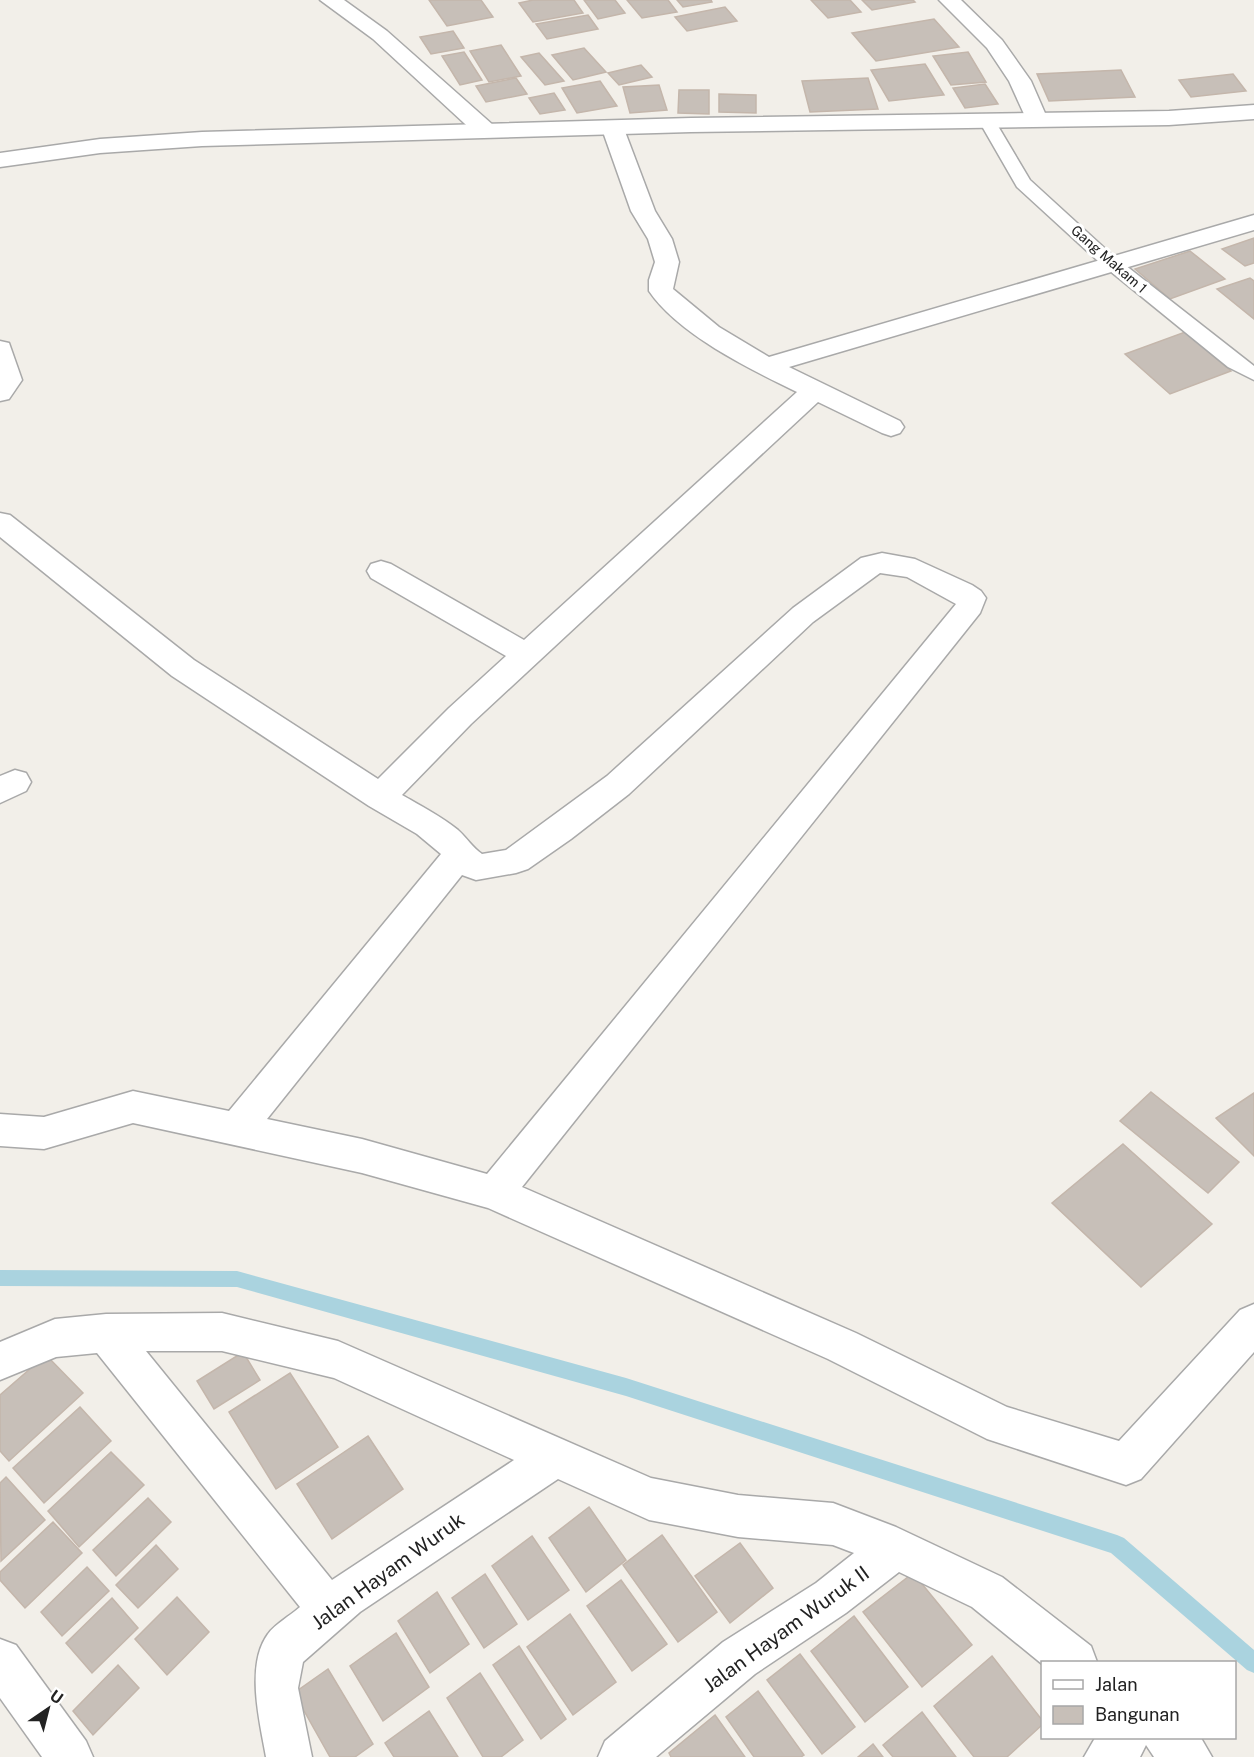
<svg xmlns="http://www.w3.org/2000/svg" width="1254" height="1757" viewBox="0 0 1254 1757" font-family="'Public Sans',sans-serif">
<rect width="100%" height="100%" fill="#f2efe9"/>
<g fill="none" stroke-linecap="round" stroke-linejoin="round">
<path fill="#aad3df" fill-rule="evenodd" d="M0,1270L237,1271L626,1378L1117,1535L1124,1538L1254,1650V1673L1247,1670L1111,1553L626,1396L237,1287L0,1286Z"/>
</g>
<g fill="#c7bfb8" stroke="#c4b6ab" stroke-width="1.5">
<path d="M429,0H481L493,17L447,26Z"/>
<path d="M533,0H574L583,13L533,22L519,3Z"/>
<path d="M584,0H615L625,13L598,19Z"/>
<path d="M627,0H668L677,12L642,18Z"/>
<path d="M677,0H711L712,2L683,7Z"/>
<path d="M811,0H850L861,12L828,18Z"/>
<path d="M862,0H913L915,2L872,10Z"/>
<path d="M725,7L737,21L687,31L675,17Z"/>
<path d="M588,15L598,29L547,39L536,24Z"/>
<path d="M934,19L959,47L876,61L852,33Z"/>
<path d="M453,31L464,48L431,54L420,37Z"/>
<path d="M501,45L521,76L489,82L470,51Z"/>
<path d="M584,48L606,72L573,80L552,55Z"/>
<path d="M464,52L482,80L460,85L442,56Z"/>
<path d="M968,52L986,82L951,85L933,56Z"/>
<path d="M539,53L564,81L545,85L521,57Z"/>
<path d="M925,64L944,95L889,101L871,70Z"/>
<path d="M641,65L652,77L619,85L608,73Z"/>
<path d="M1121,70L1135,97L1049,101L1037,74Z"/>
<path d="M1233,74L1246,91L1191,97L1179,80Z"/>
<path d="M516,78L527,94L486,102L476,86Z"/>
<path d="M868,78L878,109L810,112L802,81Z"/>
<path d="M600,81L617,106L577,113L562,88Z"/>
<path d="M985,84L998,104L965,108L953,88Z"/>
<path d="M659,85L667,110L630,113L623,87Z"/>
<path d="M679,90H709V114L678,113Z"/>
<path d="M554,93L565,110L540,114L529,98Z"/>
<path d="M719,94L756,95V113L719,112Z"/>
<path d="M1254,238V263L1245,266L1222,249Z"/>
<path d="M1190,251L1225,279L1170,299L1135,269Z"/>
<path d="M1250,278L1254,281V319L1217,289Z"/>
<path d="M1185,332L1231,371L1170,394L1125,354Z"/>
<path d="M1151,1092L1239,1162L1208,1193L1120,1121Z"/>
<path d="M1254,1093V1156L1216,1118Z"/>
<path d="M1123,1144L1212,1224L1141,1287L1052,1203Z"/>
<path d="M243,1352L260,1380L214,1409L197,1381Z"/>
<path d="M46,1355L83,1393L9,1461L0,1451V1395Z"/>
<path d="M290,1373L338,1447L276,1489L229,1412Z"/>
<path d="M80,1407L111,1441L44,1503L13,1468Z"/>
<path d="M368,1436L403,1489L332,1539L297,1484Z"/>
<path d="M111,1452L144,1485L79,1547L48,1511Z"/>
<path d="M6,1477L45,1520L1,1561L0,1483Z"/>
<path d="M148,1498L171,1522L116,1576L93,1550Z"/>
<path d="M589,1507L626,1560L586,1592L549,1538Z"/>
<path d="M53,1522L82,1553L25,1608L0,1580V1572Z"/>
<path d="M662,1535L717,1612L678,1642L623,1565Z"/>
<path d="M532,1536L569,1590L528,1620L492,1566Z"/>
<path d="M740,1543L773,1588L730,1623L695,1576Z"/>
<path d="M156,1545L178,1569L138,1608L116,1585Z"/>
<path d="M87,1567L109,1591L62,1636L41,1612Z"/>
<path d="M913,1573L972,1645L922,1687L863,1612Z"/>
<path d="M485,1574L517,1624L484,1648L452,1598Z"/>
<path d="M621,1580L667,1644L632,1671L587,1606Z"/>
<path d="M437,1592L469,1644L430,1673L398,1621Z"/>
<path d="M177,1597L209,1632L167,1675L135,1639Z"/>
<path d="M112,1598L138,1628L92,1673L66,1643Z"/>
<path d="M570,1614L616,1682L573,1715L527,1647Z"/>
<path d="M854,1616L908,1687L865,1722L811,1651Z"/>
<path d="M396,1633L429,1687L383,1721L350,1666Z"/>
<path d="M519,1646L566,1719L541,1739L493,1665Z"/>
<path d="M800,1654L855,1727L822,1754L767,1680Z"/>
<path d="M992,1656L1042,1720V1725L1007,1757H974L934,1706Z"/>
<path d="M118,1665L139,1688L93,1735L73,1711Z"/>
<path d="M328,1669L373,1744L355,1757H330L294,1693Z"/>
<path d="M480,1673L523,1740L501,1757H483L447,1698Z"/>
<path d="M758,1691L804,1755L801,1757H754L726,1717Z"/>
<path d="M429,1711L458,1757H394L385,1743Z"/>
<path d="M922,1712L956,1757H893L883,1745Z"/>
<path d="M715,1715L745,1757H671L669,1753Z"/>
<path d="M873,1744L883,1757H858Z"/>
</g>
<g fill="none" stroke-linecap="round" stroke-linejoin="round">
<defs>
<path id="service" d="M987,116L995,121L1030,180L1111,254L1254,366V380L1228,367L1099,262L1017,187L979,121Z"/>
<g id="minor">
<path d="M320,0H344L387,31L493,125L496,130L493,135H477L373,39Z"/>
<path d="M939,0H961L1002,40L1031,81L1048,120L1045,125H1029L1009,81L987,48Z"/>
<path d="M613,122L621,124L624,129L655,211L672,239L679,262L673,289L719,327L769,357L1254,215V230L789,367L900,421L904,427L900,433L891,436L882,433L818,402L471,724L402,795C421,806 441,816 458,830C467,838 472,847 482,854L506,850L607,776L793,608L861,558L882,553L915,559L972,585L981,591L986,598L980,613L522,1187L856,1333L1007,1407L1119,1441L1240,1310L1254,1304V1352L1141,1479L1126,1485L987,1439L828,1359L488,1208L362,1173L133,1123L44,1149L0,1146V1114L44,1117L133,1091L229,1111L441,854L417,834L369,806L172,676L0,537V513L10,515L194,660L378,779L449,708L506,656L371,578L367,571L371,564L381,561L391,564L524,640L797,392C750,369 679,335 649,291V280L655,262L648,239L631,211L602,129L605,124ZM880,573L907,577L956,604L487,1174L362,1139L267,1119L462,875L476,880L516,873L528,869L571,839L629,794L813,622Z"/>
<path d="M0,341L9,343L22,380L9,399L0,401Z"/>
<path d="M15,770L26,773L31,782L26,791L0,803V776Z"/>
<path d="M222,1313L338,1341L651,1478L738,1495L833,1503L896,1527L1002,1577L1091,1646L1097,1662L1042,1664L972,1607L899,1572L846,1613L755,1674L656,1757H598L605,1741L723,1642L816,1583L854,1553L833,1545L738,1537L649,1520L558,1479L360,1612L303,1662L298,1688L312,1757H266C260,1723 245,1665 268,1634C275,1624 290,1616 300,1607L97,1353L56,1357L0,1380V1342L55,1319L106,1314ZM146,1351H222L334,1378L514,1460L332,1580Z"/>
<path d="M0,1639L16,1645L86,1741L93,1757H42L0,1698Z"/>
<path d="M1095,1738H1201L1212,1757H1154L1146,1745L1140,1757H1084Z"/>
</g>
<path id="tertiary" d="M1254,105V119L1169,125L691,132L202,146L100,153L0,167V153L100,139L202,132L691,118L1169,111Z"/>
</defs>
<use href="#service" stroke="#a9a9a9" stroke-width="3"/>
<use href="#minor" stroke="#a9a9a9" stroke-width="3"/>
<use href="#tertiary" stroke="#a9a9a9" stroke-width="3"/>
<use href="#service" fill="#fff" fill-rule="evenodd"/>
<use href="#minor" fill="#fff" fill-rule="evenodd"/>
<use href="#tertiary" fill="#fff" fill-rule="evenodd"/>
</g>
<g text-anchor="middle" stroke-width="6" stroke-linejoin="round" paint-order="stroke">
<g font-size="14" fill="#222" stroke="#fff">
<text transform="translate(1109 259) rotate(41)" y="5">Gang Makam 1</text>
</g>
<g font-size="20" fill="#222" stroke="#fff">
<text transform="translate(388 1571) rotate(-36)" y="7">Jalan Hayam Wuruk</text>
<text transform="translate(786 1629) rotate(-36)" y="7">Jalan Hayam Wuruk II</text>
</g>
</g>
<rect x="1041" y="1661" width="195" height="78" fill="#ffffff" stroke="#a7a7a7" stroke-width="1.5"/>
<rect x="1053" y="1680" width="30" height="9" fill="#ffffff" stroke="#a7a7a7" stroke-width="1.5"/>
<text x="1095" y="1691" font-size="18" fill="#222222">Jalan</text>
<rect x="1053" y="1706" width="30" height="18" fill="#c7bfb8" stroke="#a7a7a7" stroke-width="1.5"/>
<text x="1095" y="1721" font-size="18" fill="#222222">Bangunan</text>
<g transform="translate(48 1709) rotate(35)" stroke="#ffffff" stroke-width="4.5" paint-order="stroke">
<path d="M0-4.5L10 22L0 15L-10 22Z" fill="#222222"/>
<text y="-9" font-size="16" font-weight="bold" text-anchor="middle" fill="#222222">U</text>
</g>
</svg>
